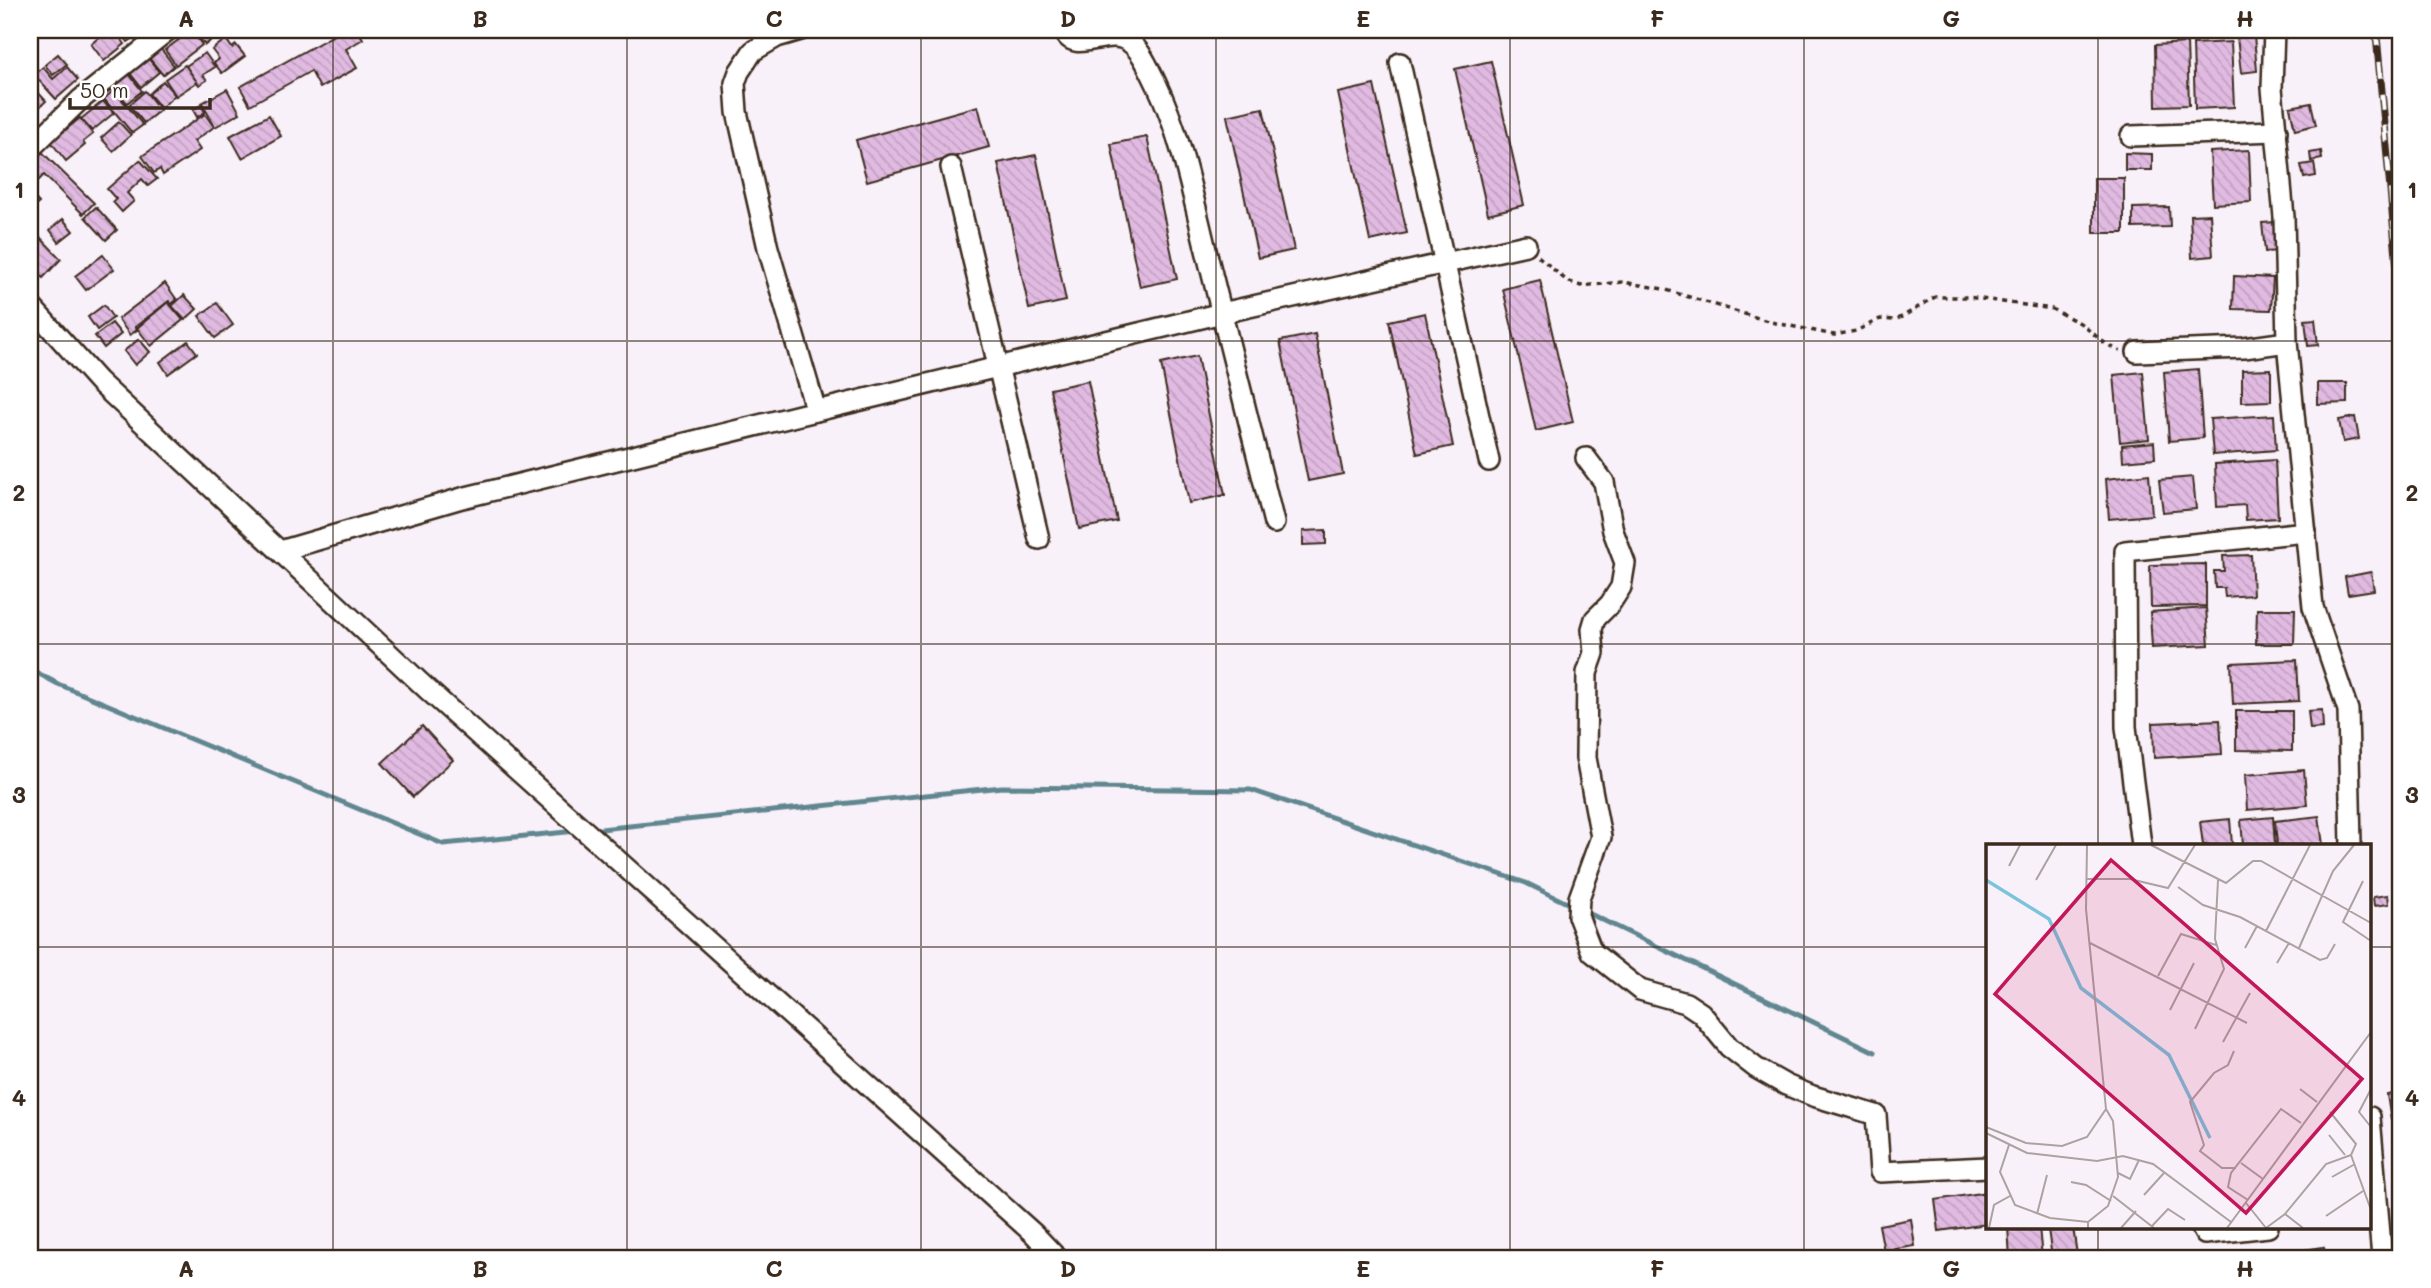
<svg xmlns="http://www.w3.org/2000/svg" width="2431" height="1288" viewBox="0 0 2431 1288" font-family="Mali,sans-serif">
<defs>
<pattern id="building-back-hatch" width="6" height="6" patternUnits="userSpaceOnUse" patternTransform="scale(1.75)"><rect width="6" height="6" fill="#e1bae2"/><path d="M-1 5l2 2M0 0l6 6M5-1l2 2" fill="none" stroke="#c2a0c1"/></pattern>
</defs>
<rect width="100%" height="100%" fill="#f9f1f9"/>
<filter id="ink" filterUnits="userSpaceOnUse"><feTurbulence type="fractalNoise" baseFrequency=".0143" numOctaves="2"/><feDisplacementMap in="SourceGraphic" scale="14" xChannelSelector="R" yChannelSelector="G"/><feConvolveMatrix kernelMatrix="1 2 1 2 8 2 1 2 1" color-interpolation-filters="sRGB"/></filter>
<g filter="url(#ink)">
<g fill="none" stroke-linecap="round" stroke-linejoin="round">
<g stroke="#618690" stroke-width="5">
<path d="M30,669L58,684L443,844L577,831"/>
<path d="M591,830L1002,787L1251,790L1526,883L1573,906"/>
<path d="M1582,910L1875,1052"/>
</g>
</g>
<g fill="url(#building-back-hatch)" stroke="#3b2a1e" stroke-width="2">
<path d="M108,30H114L125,44L104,61L91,44Z"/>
<path d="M119,30H146L128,42Z"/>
<path d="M192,30L202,45L176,65L165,50Z"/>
<path d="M199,30H222L223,31L205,45L195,33Z"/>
<path d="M343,30H358L363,39L346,49L357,68L320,88L311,71L250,105L240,87Z"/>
<path d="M2143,30H2179V35L2143,34Z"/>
<path d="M2254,35L2257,71L2241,73L2237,37Z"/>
<path d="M226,39L232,48L236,45L245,56L222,73L214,63L219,59L212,50Z"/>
<path d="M2231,42L2234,107L2195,109L2193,44Z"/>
<path d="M2187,43L2189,105L2156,106L2155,45Z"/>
<path d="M161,49L174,66L163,75L149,58Z"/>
<path d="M205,53L215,67L203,75L207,80L199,85L186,66Z"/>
<path d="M58,54L67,64L53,75L45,65Z"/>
<path d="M148,58L159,72L141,87L130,73Z"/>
<path d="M1491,61L1524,205L1488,214L1455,69Z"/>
<path d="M185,65L197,82L176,96L165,79Z"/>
<path d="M43,67L53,79L67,67L78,80L56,99L34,75Z"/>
<path d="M129,74L142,91L127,103L114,87Z"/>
<path d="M163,81L175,95L161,108L149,94Z"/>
<path d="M1374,85L1407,233L1370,241L1338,93Z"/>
<path d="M34,88L46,101L30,116V92Z"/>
<path d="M227,89L240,113L215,127L202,103Z"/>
<path d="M114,90L143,125L132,133L104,99Z"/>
<path d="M145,91L160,110L144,123L129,105Z"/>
<path d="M103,101L114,113L92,131L81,119Z"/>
<path d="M2311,103L2316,125L2295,130L2290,107Z"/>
<path d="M201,105L205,112L197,117L193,110Z"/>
<path d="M978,106L989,147L867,181L856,140Z"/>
<path d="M1263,108L1294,250L1258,258L1227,116Z"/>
<path d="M205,114L214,127L194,141L200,150L163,175L160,169L154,173L142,156Z"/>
<path d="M269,115L281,136L242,158L230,136Z"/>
<path d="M80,118L93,134L83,142L85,145L66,161L51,142Z"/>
<path d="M119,122L131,135L113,151L101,138Z"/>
<path d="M1147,137L1177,279L1140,287L1111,144Z"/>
<path d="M2249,150L2251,202L2213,204L2210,152Z"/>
<path d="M41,151L94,203L83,214L44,175L30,189V163Z"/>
<path d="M2321,151L2322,159L2311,161L2310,153Z"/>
<path d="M2125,153L2152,154V170H2125Z"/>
<path d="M1036,155L1066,301L1029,309L998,163Z"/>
<path d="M140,160L157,179L148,186L142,179L127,193L134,201L122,212L113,202L116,199L107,189Z"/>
<path d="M2314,163L2316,176L2304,178L2301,165Z"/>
<rect x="2094" y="178" width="30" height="55"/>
<path d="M30,193L39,203L30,211Z"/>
<path d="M96,207L117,230L106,240L85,217Z"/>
<path d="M2169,207L2170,227L2133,228V208Z"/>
<path d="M2210,214L2213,256L2192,258L2190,215Z"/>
<path d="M63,219L73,231L59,242L50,230Z"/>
<path d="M2276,222L2279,251L2265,252L2262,223Z"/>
<path d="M38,235L61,259L43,278L30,264V243Z"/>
<path d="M103,255L114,269L86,290L75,276Z"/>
<path d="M2234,276L2273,278L2271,310L2233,309Z"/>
<path d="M1540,280L1573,422L1536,431L1503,289Z"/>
<path d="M165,283L177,300L171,304L169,301L135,327L137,330L130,335L118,319Z"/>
<path d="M184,295L197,309L185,320L172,306Z"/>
<path d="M168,302L183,320L151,346L137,328Z"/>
<path d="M217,303L233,325L215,338L199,316Z"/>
<path d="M104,305L113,318L97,330L88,317Z"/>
<path d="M1425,313L1453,446L1417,454L1389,321Z"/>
<path d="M2315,319L2318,345L2308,346L2305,320Z"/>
<path d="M112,323L121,334L104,348L95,336Z"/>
<path d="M1315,334L1343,474L1308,481L1280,341Z"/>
<path d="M139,339L150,352L135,365L124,351Z"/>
<path d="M188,341L197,353L168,374L160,362Z"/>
<path d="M1197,356L1225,495L1189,503L1161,364Z"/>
<path d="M2198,369L2203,438L2169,441L2164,372Z"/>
<path d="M2271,369V401L2242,402V370Z"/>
<path d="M2143,372L2149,439L2120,442L2114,375Z"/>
<path d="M1088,381L1117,521L1079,529L1050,389Z"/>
<path d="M2318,383H2347V403L2318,404Z"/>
<path d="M2274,415L2276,450L2213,455L2210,419Z"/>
<path d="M2355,417L2359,439L2343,442L2339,420Z"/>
<path d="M2154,442L2155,458L2123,461L2122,445Z"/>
<path d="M2275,460L2278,518L2246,520L2245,505L2217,507L2215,464Z"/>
<path d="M2149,474L2152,515L2109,519L2106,479Z"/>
<path d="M2193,477L2196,509L2163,512L2159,480Z"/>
<path d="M1326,530V544L1303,545V531Z"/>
<path d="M2251,555L2253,595L2225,597L2224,588H2215L2214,571H2224L2223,556Z"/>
<path d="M2206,564V606L2151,607L2150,565Z"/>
<path d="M2371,572L2374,590L2348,594L2345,577Z"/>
<path d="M2206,608L2209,645L2152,648L2150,612Z"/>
<path d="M2257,609H2295L2294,644H2256Z"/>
<path d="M2297,660L2299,701L2233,704L2231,663Z"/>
<path d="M2322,710L2323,728L2310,729L2308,711Z"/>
<path d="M2236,711H2292V751L2236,750Z"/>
<path d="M2220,720L2222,754L2154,758L2153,723Z"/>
<path d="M422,726L453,760L413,797L382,763Z"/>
<path d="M2304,770L2307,805L2247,810L2245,775Z"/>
<path d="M2319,816L2323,845H2277L2275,821Z"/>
<path d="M2273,817L2275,845H2243L2241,820Z"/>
<path d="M2230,819L2232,845H2203L2200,822Z"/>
<path d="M2388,895L2389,904L2374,906L2373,897Z"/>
<path d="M2401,1092V1118L2391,1120L2387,1095Z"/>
<path d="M1988,1192V1224L1939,1231L1935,1200Z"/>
<path d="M1911,1219L1915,1246L1884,1251L1879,1225Z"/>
<path d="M2008,1227H2039L2042,1258H2010Z"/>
<path d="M2073,1227L2077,1255L2052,1258L2048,1229Z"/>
<path d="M2324,1247L2325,1258H2284L2283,1253Z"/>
</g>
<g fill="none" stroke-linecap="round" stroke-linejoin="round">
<defs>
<g id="minor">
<path d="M801,30L777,37L753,51L739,72L735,83L737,112L768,248L816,411"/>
<path d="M1064,30C1072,54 1102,32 1121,38C1139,43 1148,67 1156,83C1181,135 1192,193 1206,250C1229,341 1251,432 1274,523"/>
<path d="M2274,30L2272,88L2284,217L2287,342L2313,607L2348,710L2351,845"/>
<path d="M1400,63L1489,461"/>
<path d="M2131,136L2277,131"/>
<path d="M30,149L80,100L168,30"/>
<path d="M951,167L1039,539"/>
<path d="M30,305L98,381L428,690L1034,1234L1057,1258"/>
<path d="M2137,352L2244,348L2287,342"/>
<path d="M1586,458L1604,482L1613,531L1625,563L1621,587L1610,604L1595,619L1592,629L1594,653L1587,673L1586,758L1601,837L1579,898L1578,916L1592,952L1640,990L1686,1003L1701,1013L1729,1047L1756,1068L1786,1085L1813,1096L1876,1115L1880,1172L1988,1167"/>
<path d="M280,551L462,498L816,411L1222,313L1526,245"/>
<path d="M2141,845L2126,727L2125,551L2306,532"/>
<path d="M2370,1117L2382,1258"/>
<path d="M2201,1227L2205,1234L2268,1227"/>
</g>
</defs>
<use href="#minor" stroke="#3b2a1e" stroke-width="24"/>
<path stroke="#3b2a1e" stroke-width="3.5" stroke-dasharray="5 5" stroke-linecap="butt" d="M1538,256L1567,281L1581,286L1623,282L1663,289L1771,322L1834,335L1856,331L1880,319L1893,320L1902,317L1935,297H1968L2052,309L2080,323L2106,344L2120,351"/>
<use href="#minor" stroke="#fff" stroke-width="19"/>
<defs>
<path id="rail" d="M2376,30L2401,306"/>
</defs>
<use href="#rail" stroke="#3b2a1e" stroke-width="8"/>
<use href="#rail" stroke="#fff" stroke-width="5" stroke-dasharray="16" stroke-linecap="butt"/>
</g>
</g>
<path fill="none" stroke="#3b2a1e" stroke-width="2" stroke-opacity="0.55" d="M333,30V1258M627,30V1258M921,30V1258M1216,30V1258M1510,30V1258M1804,30V1258M2098,30V845M30,341H2401M30,644H2401M30,947H1988M2370,947H2401M2098,1227V1258"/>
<g transform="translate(1986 844)">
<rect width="385" height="385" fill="#f9f1f9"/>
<path fill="none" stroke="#7bc4dc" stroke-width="3.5" d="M0,36L63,75L95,144L183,211L224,294"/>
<path fill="none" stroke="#ada1a1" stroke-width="2" d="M165,1L240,39L267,17H275L385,79M23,22L34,1M100,35H144L182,44L209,1M50,36L70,1M377,37L357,78L385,97M192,43L217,61L254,73L334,116L341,114L349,100M280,87L324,1M104,99L261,179M259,104L271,82M313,104L347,27L368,1M291,119L303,99M172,132L195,90L230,101M184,166L208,119M209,185L238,125L229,95L232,36M237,198L264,149M248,207L242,221L228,229L204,258L218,301L214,307L236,324H250M314,245L331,258M385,245L373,268L385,283M344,268L370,300L365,311M0,283L40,299L76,302L101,293L120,265L100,65L101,1M0,289L41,309L111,317L137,312L167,320L245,378M343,291L359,311M23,301L14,328L29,361L64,374L102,378M365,311L385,366M255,319L277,335M132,329L144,335L153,316M346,333L369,320M85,338L100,341L125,357M158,351L178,329M127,352L168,384M262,356L242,343L245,329L295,265L315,279M260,359L280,384M51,370L61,331M299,370L317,384M340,372L377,347M166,382L182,365L199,376M3,384L8,361L24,352M102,384V378L122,362L132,333L127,277L120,265M135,384L150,367M241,384L385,188M280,384L299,370L340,320L365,311"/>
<path fill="#c2185b" fill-opacity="0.15" stroke="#c2185b" stroke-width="3.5" d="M125,16L376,235L260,369L9,150Z"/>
<rect width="385" height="385" fill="none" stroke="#3b2a1e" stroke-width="3.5"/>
</g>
<rect width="2431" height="1288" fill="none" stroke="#fff" stroke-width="77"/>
<path d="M70 98v10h140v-10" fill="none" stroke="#3b2a1e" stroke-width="3.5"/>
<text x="80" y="98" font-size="21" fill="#3b2a1e" stroke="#ffffff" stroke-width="5" paint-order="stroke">50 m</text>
<rect x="38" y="38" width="2354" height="1212" fill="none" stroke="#3b2a1e" stroke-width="2.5"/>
<g font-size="23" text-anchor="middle" font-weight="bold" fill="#3b2a1e">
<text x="186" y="27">A</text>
<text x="480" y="27">B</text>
<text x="774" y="27">C</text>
<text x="1068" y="27">D</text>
<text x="1363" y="27">E</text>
<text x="1657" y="27">F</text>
<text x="1951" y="27">G</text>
<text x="2245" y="27">H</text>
<text x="19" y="198">1</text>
<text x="2412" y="198">1</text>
<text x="19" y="501">2</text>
<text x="2412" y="501">2</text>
<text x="19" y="803">3</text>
<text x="2412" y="803">3</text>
<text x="19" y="1106">4</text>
<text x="2412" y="1106">4</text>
<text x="186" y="1277">A</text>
<text x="480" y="1277">B</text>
<text x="774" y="1277">C</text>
<text x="1068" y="1277">D</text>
<text x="1363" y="1277">E</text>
<text x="1657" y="1277">F</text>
<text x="1951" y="1277">G</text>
<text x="2245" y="1277">H</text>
</g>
</svg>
